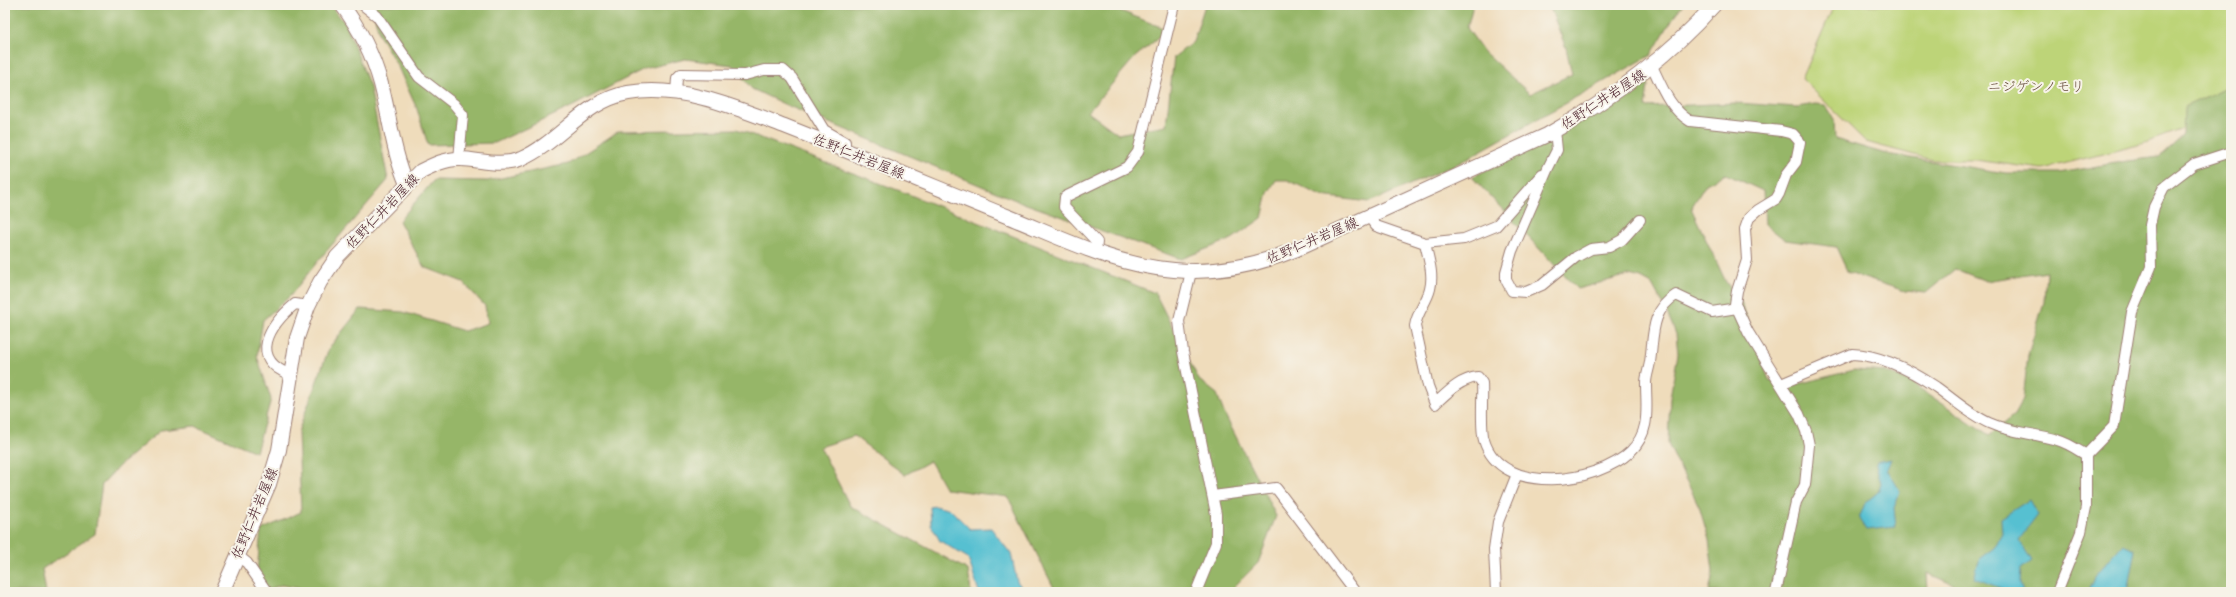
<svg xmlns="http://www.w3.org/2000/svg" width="2236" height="597" viewBox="0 0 2236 597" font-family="'Indie Flower','Klee One',sans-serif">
<rect width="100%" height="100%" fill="#f7f3e8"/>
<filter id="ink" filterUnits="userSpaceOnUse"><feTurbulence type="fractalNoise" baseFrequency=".025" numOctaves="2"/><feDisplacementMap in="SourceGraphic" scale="8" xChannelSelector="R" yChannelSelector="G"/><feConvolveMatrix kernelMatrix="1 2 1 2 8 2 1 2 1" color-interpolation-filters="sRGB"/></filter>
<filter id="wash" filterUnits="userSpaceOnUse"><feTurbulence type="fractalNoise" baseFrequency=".012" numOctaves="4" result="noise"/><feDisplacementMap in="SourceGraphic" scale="16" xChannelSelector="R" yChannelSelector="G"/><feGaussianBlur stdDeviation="0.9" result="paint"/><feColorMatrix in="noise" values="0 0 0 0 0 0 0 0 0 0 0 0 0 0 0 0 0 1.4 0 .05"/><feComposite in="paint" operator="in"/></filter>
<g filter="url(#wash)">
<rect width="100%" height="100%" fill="#efdcbb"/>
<path fill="#bdd478" stroke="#847a52" d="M1834,5H2231V111L2142,144L2043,169L1975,160H1933L1866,142L1802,79Z"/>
<g fill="#96b668" stroke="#706a4a" fill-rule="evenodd">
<path d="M5,5H330L346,24L370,87L388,180L318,261L290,296L263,320L257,356L271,399L256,452L195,426L161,430L120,465L102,484L95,534L42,569L46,592H5Z"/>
<path d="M372,5H1106L1168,30L1135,57L1088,112L1118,134L1166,125L1174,57L1193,42L1205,5H1473L1467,28L1484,52L1530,94L1572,74L1566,48L1549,5H1683L1676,13L1651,55L1459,163L1384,196L1369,202L1321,196L1288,180H1276L1268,193L1262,218L1232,239L1181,259L1018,201L786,105L752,89L732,65L685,59L644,69L573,106L495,143L428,145L417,109L398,67L379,34Z"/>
<path d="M1649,79L1645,107L1736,103L1797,107L1815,104L1825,105L1834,119L1835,139L1886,154L2006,173H2059L2127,161L2159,157L2183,135L2184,107L2231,85V592H1970L1927,573L1928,592H1709L1713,572L1709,540L1699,506L1668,444L1670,397L1678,354L1676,334L1665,308L1652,284L1641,278L1629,275L1577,289L1472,177L1563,133ZM1726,174L1763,191L1765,224L1785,240L1836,247L1848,273L1905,291L1926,293L1955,269L1986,281L2046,271L2044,302L2028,355L2023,399L2014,415L1989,435L1910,382L1886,372L1854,370L1798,384L1769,380L1742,304L1726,282L1691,208L1706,184Z"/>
<path d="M737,129L903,192L1155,293L1199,380L1217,394L1224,413L1276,516L1258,563L1235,586L1233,592H1056L1008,497L946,489L930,461L905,475L854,436L820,447L850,506L968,570L971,592H414V587L378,592H320L281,585L263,592H255L261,530L301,512L298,432L329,348L360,309L403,312L464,331L488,323L485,306L463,282L424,267L399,221L434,180L487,181L568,164L619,131Z"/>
</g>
<g fill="#56c0d1" stroke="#50707e">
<path d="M1891,459L1887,469L1900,491L1894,508L1896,527L1866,530L1859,519L1865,503L1878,492L1881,483L1875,462Z"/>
<path d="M2029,500L2038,515L2019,540L2032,561L2021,569L2020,583L2023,591L2011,592L1974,578L1980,558L1994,548L2002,534L2001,518Z"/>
<path d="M935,506L951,510L970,529L991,528L1011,554L1017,581L1025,592H979L968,558L940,541L931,525L930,507Z"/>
<path d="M2123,544L2135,549L2127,592H2087L2094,577Z"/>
</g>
</g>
<g filter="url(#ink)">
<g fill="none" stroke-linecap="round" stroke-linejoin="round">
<defs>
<g id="street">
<path d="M363,5L377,16L419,77L454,104L463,115L459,159"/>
<path d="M1652,66C1662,87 1670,109 1690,121L1781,131L1793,134L1800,142L1796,162L1786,175L1779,194L1776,199L1758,210L1749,218L1745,229L1747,260L1737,291L1735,304L1748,332L1799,414L1806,431L1809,445L1805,485L1796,502L1776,592"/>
<path d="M676,93L677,78L681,74L745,75L764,70H783L792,78L824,130L845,142V150"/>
<path d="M1555,130L1557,150L1548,168L1512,251L1506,272V280L1512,291L1526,292L1542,285L1576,257L1591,249L1609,247L1622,240L1640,220"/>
<path d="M1368,216L1376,226L1425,243L1464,239L1496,226L1542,174"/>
<path d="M1425,243C1428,257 1434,274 1430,289C1427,302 1417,312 1415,326L1428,386L1435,404C1448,392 1460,379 1478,377L1482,383C1483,397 1480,429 1484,440C1501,497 1597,484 1631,451C1651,431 1646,408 1646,383C1646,376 1649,369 1650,362C1654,336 1650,311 1676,295L1712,312L1737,308"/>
<path d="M1096,251L1097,242L1064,207L1065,197L1127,167L1138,152L1174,5"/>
<path d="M1191,272L1179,321L1183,352L1216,514V543L1196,592"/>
<path d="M291,375C247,359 270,325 295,304L308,306"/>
<path d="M1781,384L1852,354C1881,355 1912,371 1936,387C1953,399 1969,414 1989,423C2011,433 2034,433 2057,440C2068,443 2076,449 2086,455"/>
<path d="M1213,496L1276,488L1355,592"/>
<path d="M237,555L247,563L267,592"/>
<path d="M1496,592L1494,549L1498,522L1517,474"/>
<path d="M2057,592L2081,532L2086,507V455L2114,426L2132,312L2151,267L2150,225L2154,207L2164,187L2194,164L2231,152"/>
</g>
<g id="secondary">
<path d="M342,5C360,29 373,55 381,84C390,118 393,152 407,184"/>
<path d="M222,592L269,484L279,450L297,338L308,306L320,282L337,257L421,171C433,165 447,158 461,159C481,160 501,167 521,159C560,142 583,101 628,93C682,84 737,108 787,127C861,156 935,187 1009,217C1061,238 1117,266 1174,270C1216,274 1258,265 1297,249L1547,135C1610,100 1666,59 1714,5"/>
</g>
</defs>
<use href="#street" stroke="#9c7e73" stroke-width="12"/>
<use href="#secondary" stroke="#9c7e73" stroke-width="16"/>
<use href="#street" stroke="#fff" stroke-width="10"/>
<use href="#secondary" stroke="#fff" stroke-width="14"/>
</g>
</g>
<g text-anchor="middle" stroke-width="4" stroke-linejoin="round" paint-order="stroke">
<g font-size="14" fill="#674c3e" stroke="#f7f3e8">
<text x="2036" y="91">ニジゲンノモリ</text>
</g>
<g font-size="14" fill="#4a1f2b" stroke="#f7f3e8">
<text transform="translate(1603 99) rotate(-33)" y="5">佐野仁井岩屋線</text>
<text transform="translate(859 156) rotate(22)" y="5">佐野仁井岩屋線</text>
<text transform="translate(382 211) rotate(-46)" y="5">佐野仁井岩屋線</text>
<text transform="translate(1312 240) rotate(-23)" y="5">佐野仁井岩屋線</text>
<text transform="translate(254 513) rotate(-67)" y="5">佐野仁井岩屋線</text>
</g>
</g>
<rect width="2236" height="597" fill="none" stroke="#f7f3e8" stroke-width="20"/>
</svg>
